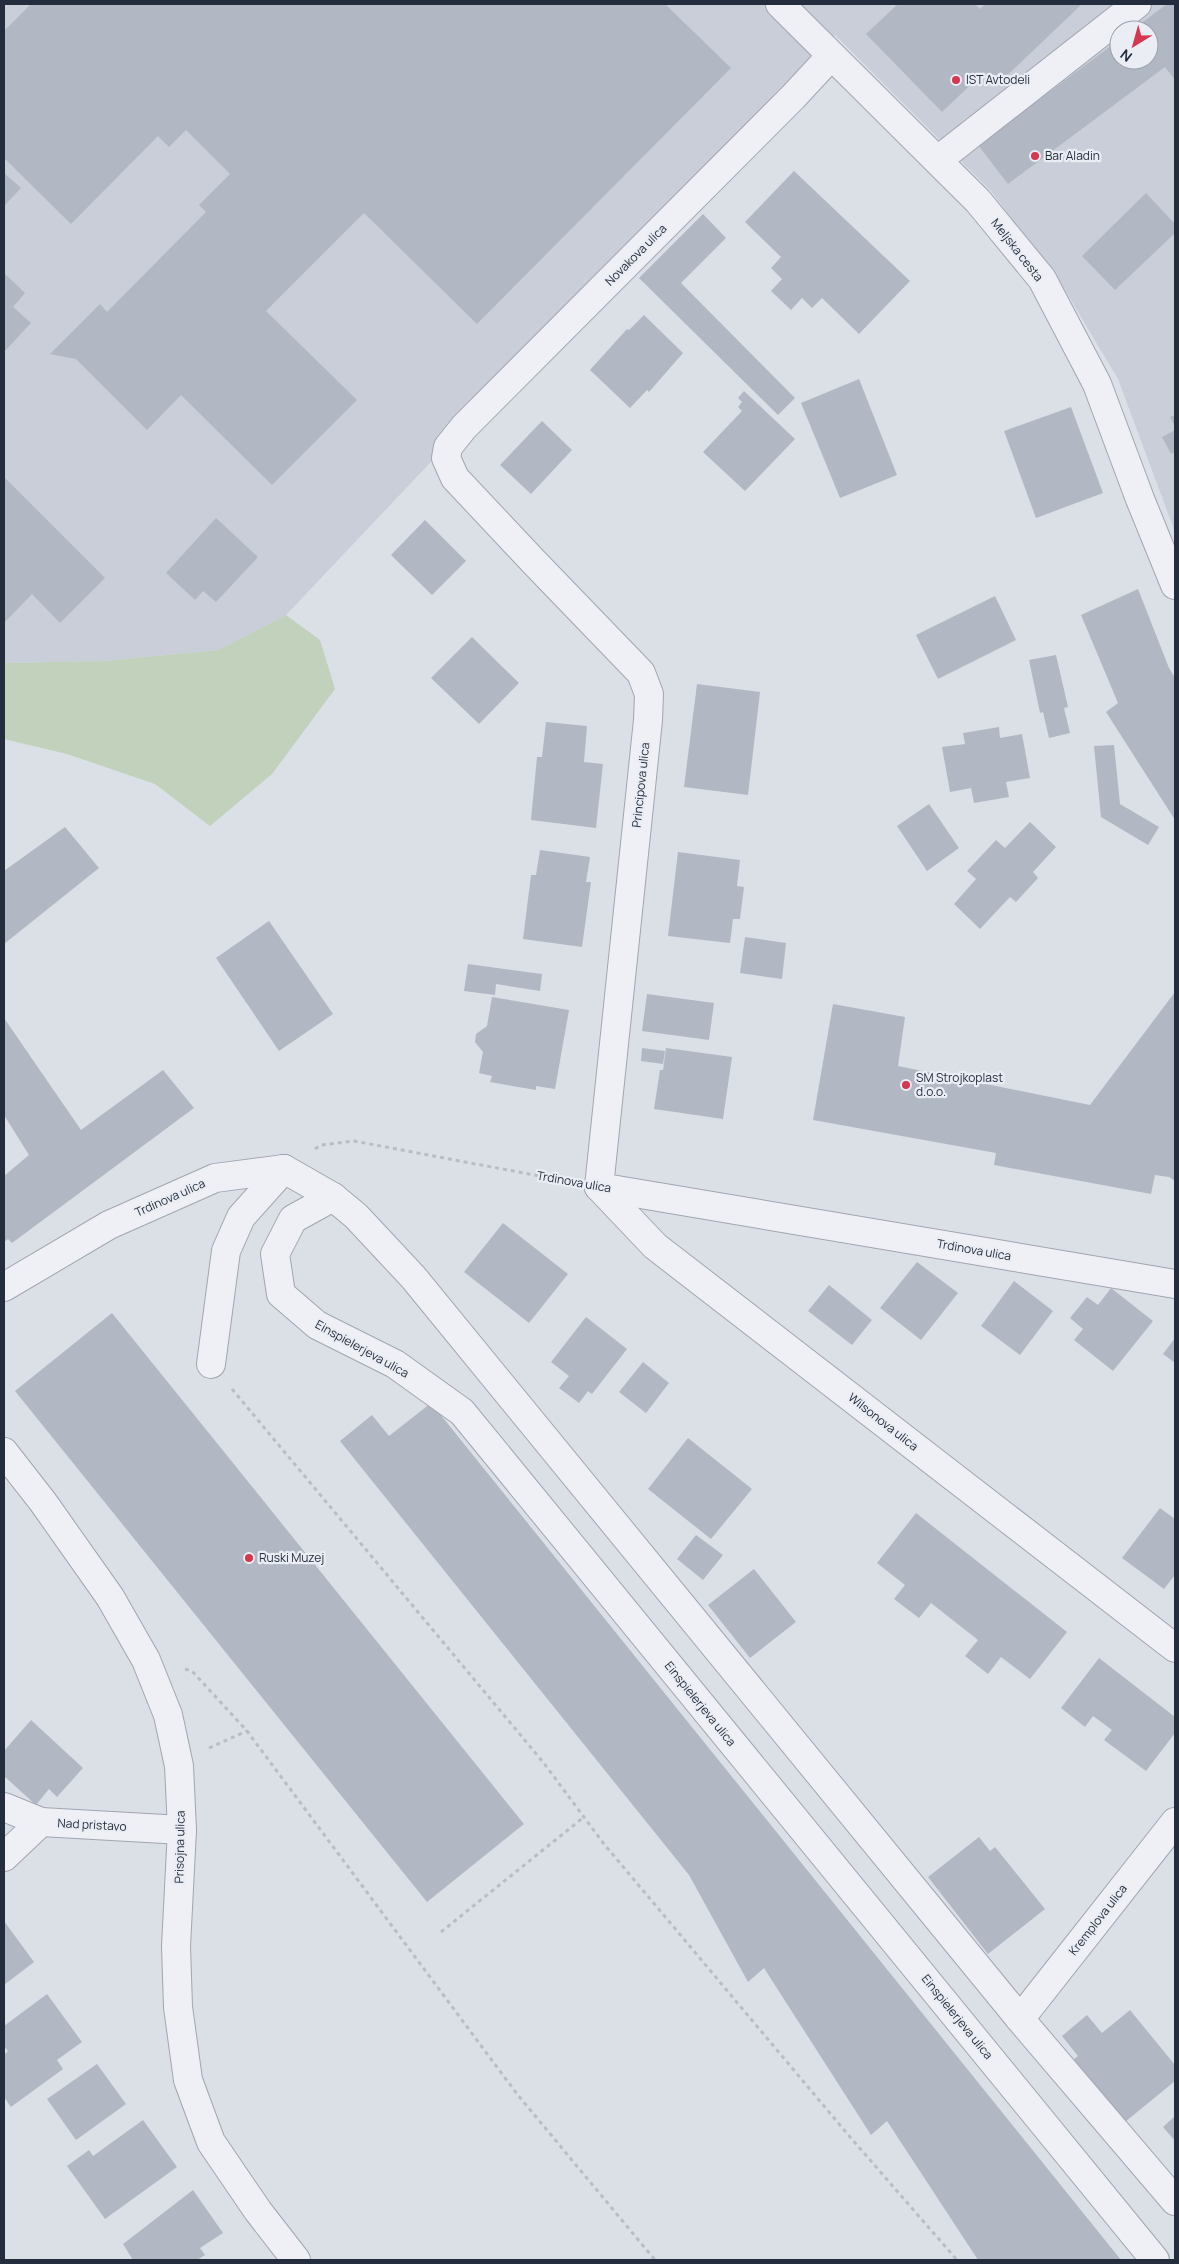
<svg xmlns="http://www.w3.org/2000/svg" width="1179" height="2264" viewBox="0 0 1179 2264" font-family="Manrope,sans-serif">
<rect width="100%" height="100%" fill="#dbdfe6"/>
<path fill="#c9ced8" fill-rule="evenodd" d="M4,4H1175V532L1118,379L1062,285L991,191L835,35L286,615L218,650L105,661L4,663ZM1119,30H1149V60H1119Z"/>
<path fill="#c1d1bc" d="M286,615L320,640L335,689L272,774L210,826L155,784L67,754L4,739V663L105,661L218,650Z"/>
<g fill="#b2b8c3">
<path d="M31,4H665L731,68L477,324L364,213L266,311L357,400L272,485L181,395L147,430L76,359L50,354L100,304L107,312L206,212L199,205L230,174L186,130L169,147L158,136L71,224L4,158V31Z"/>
<path d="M898,4H975L980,9L985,4H1082L997,85L984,72L942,112L866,34Z"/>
<path d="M1167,4H1174L1175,6V80L1165,67L1008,184L978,145L1119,40V60H1149V30H1132Z"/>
<path d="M794,171L910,281L859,334L822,298L812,308L802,298L791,310L771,291L782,279L771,268L781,257L745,222Z"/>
<path d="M4,173L21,188L4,206Z"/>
<path d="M1146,193L1175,224V233L1115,290L1082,256Z"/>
<path d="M703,214L726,238L681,283L795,398L778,415L639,278Z"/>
<path d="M4,273L25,293L13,307L31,323L4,352Z"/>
<path d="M644,315L683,353L649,392L647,390L630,408L590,370L627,329L629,330Z"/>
<path d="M859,379L897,475L840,498L801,403Z"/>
<path d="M744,391L795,439L745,491L703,452L742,411L738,407L742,402L738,398Z"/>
<path d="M1071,407L1103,493L1036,518L1004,431Z"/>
<path d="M1175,415V427L1170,417Z"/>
<path d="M542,421L572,450L531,494L500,465Z"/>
<path d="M1175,430V452L1171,454L1162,437Z"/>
<path d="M4,477L105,578L60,623L32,594L4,623Z"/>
<path d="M216,518L258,557L216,602L203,591L195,600L166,573Z"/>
<path d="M425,520L466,561L432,595L391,555Z"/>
<path d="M1138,589L1169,668L1175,678V820L1106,712L1118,703L1081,615Z"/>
<path d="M995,596L1016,640L938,679L916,635Z"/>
<path d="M472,637L519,683L479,724L431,678Z"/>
<path d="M1056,655L1068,707L1064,708L1070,733L1049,738L1043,712L1040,713L1029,660Z"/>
<path d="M697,684L760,692L748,795L684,787Z"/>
<path d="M546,722L587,726L584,762L603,764L596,828L531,820L537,757H542Z"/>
<path d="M999,727L1000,738L1022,734L1030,778L1006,782L1009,797L974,803L971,788L950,792L942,747L965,744L963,733Z"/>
<path d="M1114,745L1120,804L1159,827L1148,845L1101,817L1094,746Z"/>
<path d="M929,804L959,848L927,871L897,826Z"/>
<path d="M1030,822L1056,847L1033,872L1038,878L1016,902L1010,897L980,929L954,904L976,879L967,871L996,840L1005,848Z"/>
<path d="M65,827L99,868L4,944V871Z"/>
<path d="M540,850L590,857L586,882H591L582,947L523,939L531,875H536Z"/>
<path d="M678,852L740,860L737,886L744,887L740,919H733L730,943L668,936Z"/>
<path d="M269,921L333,1014L279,1051L216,958Z"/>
<path d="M745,937L786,943L782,979L740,973Z"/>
<path d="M468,964L542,974L540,991L496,984L495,995L464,991Z"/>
<path d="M1175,992V1181L1169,1177L1155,1175L1151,1194L994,1165L996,1153L813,1120L833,1004L905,1017L898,1066L1090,1105Z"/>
<path d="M647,994L714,1003L709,1040L642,1031Z"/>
<path d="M492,997L569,1010L555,1089L536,1086V1090L490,1082L492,1076L479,1073L483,1052L475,1042L476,1034L487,1026Z"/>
<path d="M4,1018L81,1130L163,1070L194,1108L12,1243L8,1239L4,1242V1176L29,1155L4,1115Z"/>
<path d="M642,1048L665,1051L663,1064L641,1061Z"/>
<path d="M666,1048L732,1057L723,1119L654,1109L660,1070H663Z"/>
<path d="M503,1223L568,1274L529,1323L464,1272Z"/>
<path d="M917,1262L958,1293L921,1340L880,1308Z"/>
<path d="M1014,1281L1053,1311L1020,1355L981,1326Z"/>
<path d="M829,1285L872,1320L852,1345L808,1311Z"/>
<path d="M1111,1288L1153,1321L1113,1371L1074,1340L1083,1329L1070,1318L1087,1297L1098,1305Z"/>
<path d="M112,1313L524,1824L427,1902L15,1391Z"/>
<path d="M586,1317L627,1349L592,1394L588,1391L579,1403L559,1388L569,1376L551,1362Z"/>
<path d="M1175,1338V1363L1163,1354Z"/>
<path d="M643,1362L669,1383L646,1413L619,1392Z"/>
<path d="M431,1403L1121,2260H978L887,2121L871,2135L764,1968L748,1982L689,1875L340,1441L372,1415L389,1436Z"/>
<path d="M688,1438L752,1489L711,1539L648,1489Z"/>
<path d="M1160,1508L1175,1519V1575L1164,1589L1122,1558Z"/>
<path d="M916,1513L1067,1632L1030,1679L1001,1657L988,1674L965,1656L978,1640L931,1603L919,1618L894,1599L905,1585L877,1563Z"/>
<path d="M696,1535L723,1555L703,1580L677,1559Z"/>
<path d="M754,1569L796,1622L750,1658L708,1605Z"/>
<path d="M1099,1658L1175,1717V1733L1146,1771L1104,1740L1112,1730L1093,1716L1085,1727L1061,1708Z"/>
<path d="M31,1720L83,1768L57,1797L49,1789L36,1805L4,1776V1751Z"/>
<path d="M979,1837L990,1851L995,1847L1045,1909L988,1954L928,1877Z"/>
<path d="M4,1921L34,1962L4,1985Z"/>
<path d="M47,1994L82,2042L57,2060L63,2069L11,2107L4,2097V2055L8,2051L4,2046V2026Z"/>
<path d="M1130,2010L1175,2065V2081L1125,2122L1073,2060L1078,2056L1062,2036L1087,2015L1102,2033Z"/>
<path d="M97,2064L126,2104L76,2140L47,2099Z"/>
<path d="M1175,2116V2141L1163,2127Z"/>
<path d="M143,2120L177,2167L105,2219L67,2166L89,2150L93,2156Z"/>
<path d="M193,2190L223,2233L200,2248L205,2255L197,2260H133L123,2244Z"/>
</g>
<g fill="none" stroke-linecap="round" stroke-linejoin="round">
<defs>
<g id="minor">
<path d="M780,4L978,201L1042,279L1097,384L1140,499L1175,585"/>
<path d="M938,160L1137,4"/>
<path d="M284,1169L333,1197L356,1216L413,1277L1020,2019L1175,2201"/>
<path d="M599,1187L648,720L649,694L641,673L533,561L455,478L446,458L448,447L464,427L793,97L831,56"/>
<path d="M599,1187L655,1246L1175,1648"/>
<path d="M599,1187L1175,1284"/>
<path d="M333,1197L293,1219L275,1254L281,1294L317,1325L395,1364L462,1412L1155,2260"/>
<path d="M4,1287L109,1225L215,1178L284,1169"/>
<path d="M211,1364L226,1251L241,1217L284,1169"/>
<path d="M4,1452L43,1502L110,1597L146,1660L168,1715L179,1766L182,1830L176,1946L178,2007L188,2080L211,2142L258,2211L296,2260"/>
<path d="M4,1807L41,1822L182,1830"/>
<path d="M4,1857L41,1822"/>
<path d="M1020,2019L1175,1822"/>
</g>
</defs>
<use href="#minor" stroke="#a0a6b0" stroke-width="30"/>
<g stroke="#b9bdc5" stroke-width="3" stroke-dasharray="4 4" stroke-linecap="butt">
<path d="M315,1149L321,1145L354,1141L566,1181"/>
<path d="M232,1389L543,1762L604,1844L850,2137L957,2260"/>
<path d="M185,1669L192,1671L247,1731L517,2094L655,2260"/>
<path d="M209,1748L247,1731"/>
<path d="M441,1932L584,1817"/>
</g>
<use href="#minor" stroke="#eef0f5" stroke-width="28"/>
</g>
<g fill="#d4374e" stroke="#eaeef4" stroke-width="2">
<circle cx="956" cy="80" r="5"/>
<circle cx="1035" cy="156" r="5"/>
<circle cx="906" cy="1085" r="5"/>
<circle cx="249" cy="1558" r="5"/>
</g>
<g text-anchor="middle" stroke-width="4.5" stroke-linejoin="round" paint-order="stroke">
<g font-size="12" fill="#242d3d" stroke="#eaeef4" text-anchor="start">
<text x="966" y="84">IST Avtodeli</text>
<text x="1045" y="160">Bar Aladin</text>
<text x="916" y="1082">SM Strojkoplast<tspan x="916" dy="14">d.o.o.</tspan></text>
<text x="259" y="1562">Ruski Muzej</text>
</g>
<g font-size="12" fill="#242d3d" stroke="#eaeef4">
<text transform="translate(1017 250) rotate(52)" y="4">Meljska cesta</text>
<text transform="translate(636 255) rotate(-45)" y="4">Novakova ulica</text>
<text transform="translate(641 785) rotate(-84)" y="4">Principova ulica</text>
<text transform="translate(574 1182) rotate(10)" y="4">Trdinova ulica</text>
<text transform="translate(170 1198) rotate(-24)" y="4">Trdinova ulica</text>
<text transform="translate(974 1250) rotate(10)" y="4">Trdinova ulica</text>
<text transform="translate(362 1349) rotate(29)" y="4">Einspielerjeva ulica</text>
<text transform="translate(883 1422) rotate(38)" y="4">Wilsonova ulica</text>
<text transform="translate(700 1704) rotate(51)" y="4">Einspielerjeva ulica</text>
<text transform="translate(92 1825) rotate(3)" y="4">Nad pristavo</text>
<text transform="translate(180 1847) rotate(-89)" y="4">Prisojna ulica</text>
<text transform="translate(1098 1920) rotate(-52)" y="4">Kremplova ulica</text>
<text transform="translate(957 2017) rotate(51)" y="4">Einspielerjeva ulica</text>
</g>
</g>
<rect width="1179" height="2264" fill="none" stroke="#242d3d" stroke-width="10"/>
<g transform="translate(1134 45) rotate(217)"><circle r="24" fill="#eaeef4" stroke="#9ba1ab"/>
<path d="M0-4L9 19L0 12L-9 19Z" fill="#d4374e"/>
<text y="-8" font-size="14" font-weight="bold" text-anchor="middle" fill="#242d3d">N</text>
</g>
</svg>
